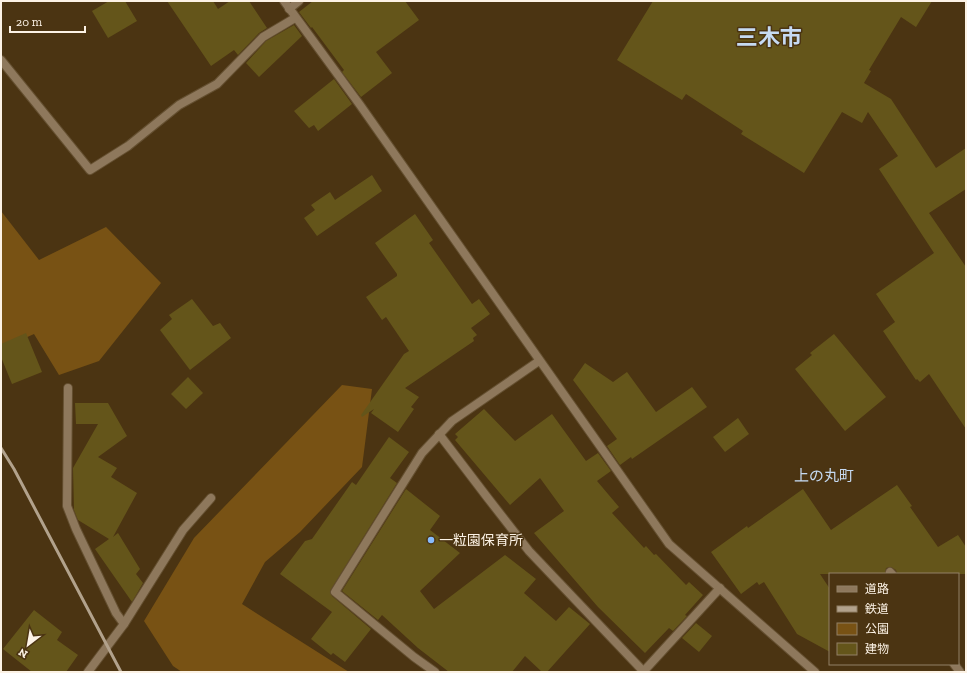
<svg xmlns="http://www.w3.org/2000/svg" width="967" height="673" viewBox="0 0 967 673" font-family="'Zilla Slab','Noto Sans JP',serif">
<rect width="100%" height="100%" fill="#4b3412"/>
<g fill="#785214">
<path d="M1,211L39,260L106,227L161,283L99,361L59,375L34,334L1,349Z"/>
<path d="M342,385L372,389L362,467L300,532L265,562L242,604L349,672H182L173,666L144,621L194,538Z"/>
</g>
<g fill="#64551a">
<path d="M109,1H125L137,21L108,38L92,11Z"/>
<path d="M167,1H213L218,9L230,1H249L267,28L259,33L238,55L234,50L211,66Z"/>
<path d="M313,1H405L419,20L376,52L392,73L361,97L342,72L344,70L312,27L311,28L299,12Z"/>
<path d="M653,1H932L916,27L901,17L869,70L871,71L864,83L891,99L936,168L966,148V189L929,213L966,267V429L929,374L920,382L917,379L916,380L883,331L895,322L876,294L934,253L879,169L898,156L868,112L862,123L842,112L804,173L741,134L743,131L686,94L682,100L617,60Z"/>
<path d="M294,25L302,36L259,77L246,63L266,41Z"/>
<path d="M334,79L352,104L318,131L314,125L309,128L294,111Z"/>
<path d="M372,175L382,191L317,236L304,218L315,210L311,205L330,192L335,200Z"/>
<path d="M415,214L433,240L429,243L472,304L479,299L490,314L471,328L477,335L473,338L474,341L405,388L419,397L411,407L414,409L398,432L371,413L374,409L362,417L361,415L404,354L409,351L386,317L382,320L366,297L397,276V274L375,243Z"/>
<path d="M192,299L213,326L220,323L231,338L190,370L160,330L172,319L169,315Z"/>
<path d="M26,333L42,372L12,384L1,357V344Z"/>
<path d="M834,334L886,397L845,431L795,369L812,355L810,353Z"/>
<path d="M585,363L613,382L627,372L656,412L692,387L707,407L632,459L631,457L620,465L607,446L617,439L573,380Z"/>
<path d="M188,377L203,393L186,409L171,394Z"/>
<path d="M75,403H108L127,436L98,457L117,468L111,477L137,493L113,537L118,533L140,569L136,574L143,583L132,602L95,549L109,539L78,520L74,510L73,468L98,424H76Z"/>
<path d="M484,409L515,441L552,414L586,461L598,453L611,471L597,481L619,507L612,513L644,548L646,546L654,555L656,554L686,585L689,582L703,595L685,615L687,616L673,631L669,628L645,653L598,607L534,533L564,511L540,478L510,505L455,440L458,437L455,434Z"/>
<path d="M738,418L749,434L725,452L713,437Z"/>
<path d="M389,437L409,452L390,478L397,483L330,591L332,596L371,629L345,662L333,653L331,655L311,639L332,612L280,574L305,541L312,539L352,482L356,485Z"/>
<path d="M897,485L912,506L910,507L938,547L958,535L966,547V574H897L896,570L891,567L886,568L885,574H820L830,589V652L797,634L764,582L759,585L757,582L741,594L711,552L747,526L748,528L803,489L831,530Z"/>
<path d="M406,489L440,516L430,530L460,553L420,591L434,609L505,555L536,579L524,593L556,621L569,607L590,624L547,672H542L525,656L512,672H449L418,648L382,615L378,620L342,591Z"/>
<path d="M34,610L62,632L57,640L78,655L66,672H32L3,649Z"/>
<path d="M696,623L712,636L699,652L682,638Z"/>
</g>
<g fill="none" stroke-linecap="round" stroke-linejoin="round">
<defs>
<g id="minor">
<path d="M284,1L360,105L669,544L815,672"/>
<path d="M289,9L299,1"/>
<path d="M1,60L90,170L128,146L179,105L217,84L263,37L295,18"/>
<path d="M68,388L67,506L76,529L116,613L124,624"/>
<path d="M439,434L487,497L529,551L644,672"/>
<path d="M890,572L892,574"/>
<path d="M954,664L960,672"/>
<path d="M88,672L124,624L183,530L211,498"/>
<path d="M435,672L414,657L335,592L422,453L452,421L539,361"/>
<path d="M643,672L720,588"/>
</g>
</defs>
<use href="#minor" stroke="#644f30" stroke-width="10"/>
<use href="#minor" stroke="#8e785c" stroke-width="8"/>
<path stroke="#b2a28c" stroke-width="3" d="M1,448L14,469L121,672"/>
</g>
<circle fill="#87bbfb" stroke="#4b3412" stroke-width="1.5" cx="431" cy="540" r="4"/>
<g text-anchor="middle" stroke-width="3" stroke-linejoin="round" paint-order="stroke">
<g font-size="14" fill="#fcf2e5" stroke="#4b3412" text-anchor="start">
<text x="439" y="545">一粒園保育所</text>
</g>
<g font-size="15" fill="#c6daf2" stroke="#4b3412">
<text x="824" y="481">上の丸町</text>
</g>
<g font-size="22" font-weight="bold" fill="#c6daf2" stroke="#4b3412">
<text x="769" y="45">三木市</text>
</g>
</g>
<rect width="967" height="673" fill="none" stroke="#fcf2e5" stroke-width="4"/>
<rect x="829" y="573" width="130" height="92" fill="#4b3412" stroke="#928066"/>
<rect x="837" y="586" width="20" height="6" fill="#8e785c" stroke="#928066"/>
<text x="865" y="593" font-size="12" fill="#fcf2e5">道路</text>
<rect x="837" y="606" width="20" height="6" fill="#b2a28c" stroke="#928066"/>
<text x="865" y="613" font-size="12" fill="#fcf2e5">鉄道</text>
<rect x="837" y="623" width="20" height="12" fill="#785214" stroke="#928066"/>
<text x="865" y="633" font-size="12" fill="#fcf2e5">公園</text>
<rect x="837" y="643" width="20" height="12" fill="#64551a" stroke="#928066"/>
<text x="865" y="653" font-size="12" fill="#fcf2e5">建物</text>
<g transform="translate(28 645) rotate(211)" stroke="#4b3412" stroke-width="3" paint-order="stroke">
<path d="M0-3L7 15L0 10L-7 15Z" fill="#fcf2e5"/>
<text y="-6" font-size="11" font-weight="bold" text-anchor="middle" fill="#fcf2e5">N</text>
</g>
<path d="M10 26v6h75v-6" fill="none" stroke="#fcf2e5" stroke-width="2"/>
<text x="16" y="26" font-size="12" fill="#fcf2e5" stroke="#4b3412" stroke-width="3" paint-order="stroke">20 m</text>
</svg>
